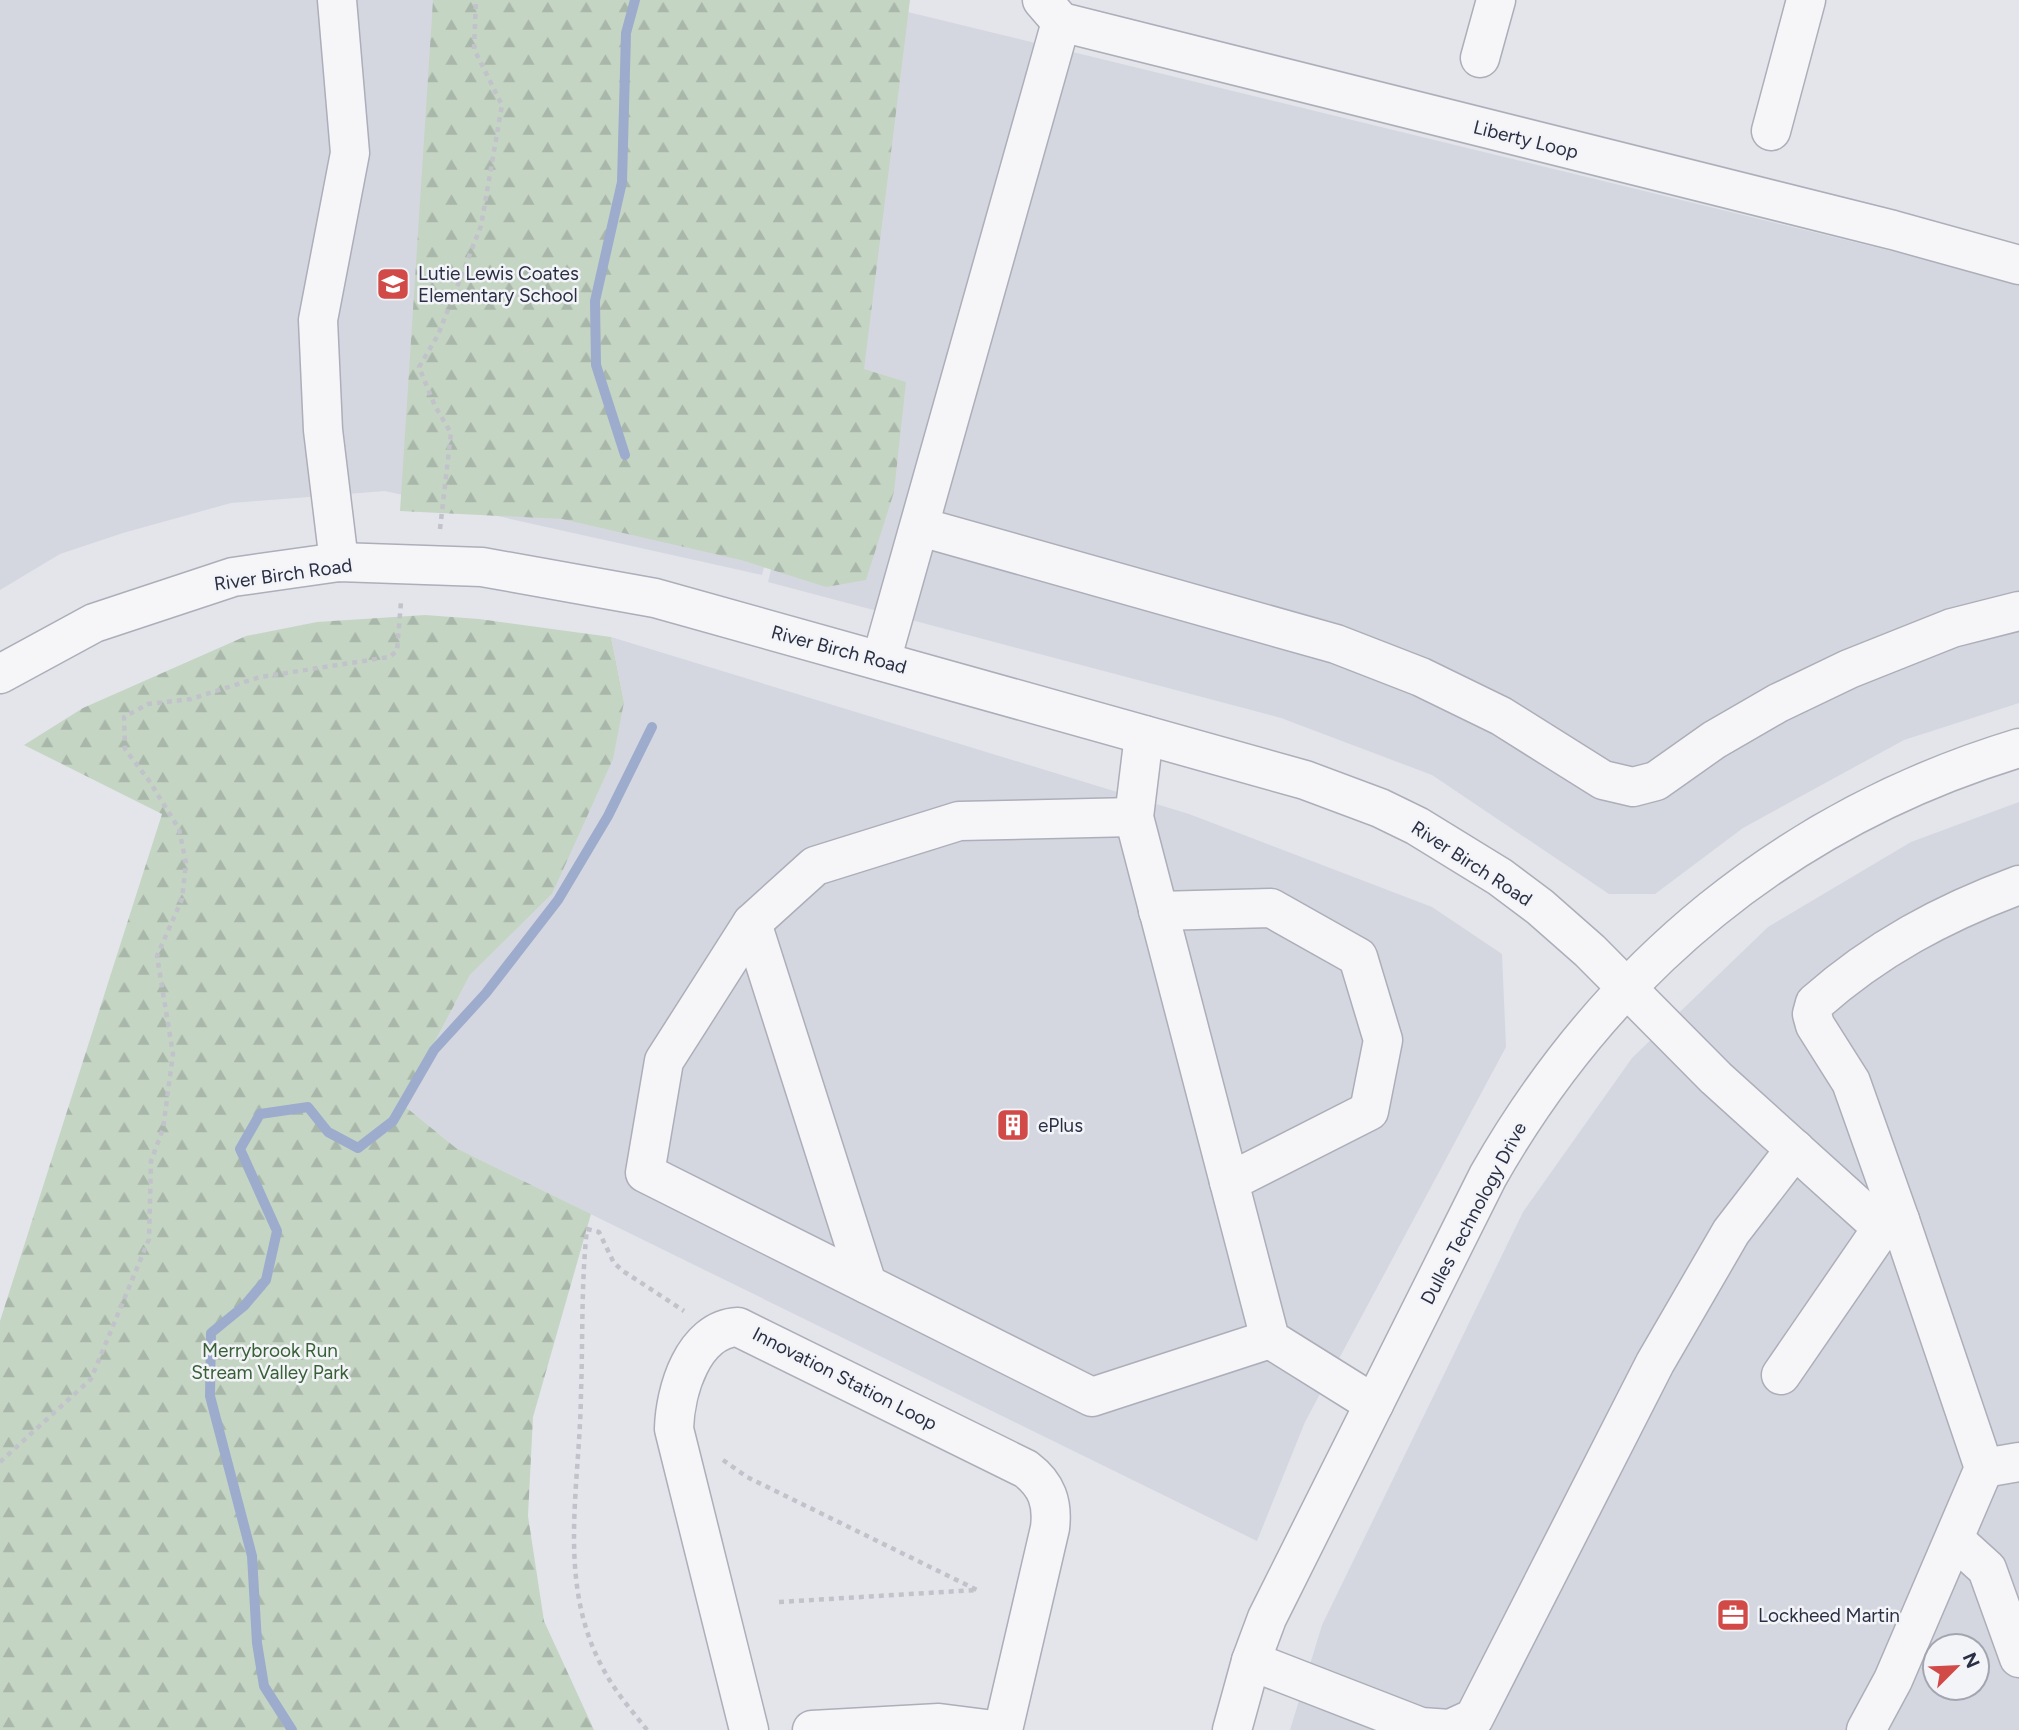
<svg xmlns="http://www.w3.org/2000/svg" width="2019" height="1730" viewBox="0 0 2019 1730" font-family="Figtree,sans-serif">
<defs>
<pattern id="forest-firs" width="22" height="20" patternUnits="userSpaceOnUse" patternTransform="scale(1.75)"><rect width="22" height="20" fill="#c5d5c4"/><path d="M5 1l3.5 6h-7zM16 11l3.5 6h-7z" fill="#a9b7aa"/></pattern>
</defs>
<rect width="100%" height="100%" fill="#e3e5eb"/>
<g fill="#d5d7e0" fill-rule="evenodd">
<path d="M0,0H834L781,502L762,575L385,491L231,503L123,533L60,554L0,590Z"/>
<path d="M908,12L2019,282V703L1904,740L1743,828L1655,894H1609L1432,775L1281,718L768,582Z"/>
<path d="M611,637L1189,814L1432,907L1502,954L1506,1047L1305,1422L1257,1541L456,1148L402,1104L470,975L552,894L624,702Z"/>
<path d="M2019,802V1730H1290L1322,1625L1523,1212L1632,1058L1768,927L1911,842ZM1935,1646H1977V1688H1935Z"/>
</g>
<g fill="url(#forest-firs)">
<path d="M433,0H910L864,369L906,382L894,492L866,580L826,587L741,560L562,519L400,511Z"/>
<path d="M425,615L479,619L611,637L624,702L613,759L552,894L470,975L402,1104L456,1148L591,1214L533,1417L528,1516L544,1621L594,1730H0V1321L162,814L24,745L83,708L246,636L317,622Z"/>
</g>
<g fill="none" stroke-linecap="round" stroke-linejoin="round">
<g stroke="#9daccc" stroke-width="10">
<path d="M625,455L596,365L595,301L622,182L626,33L635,0"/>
<path d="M292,1730L264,1686L257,1643L252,1556L210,1396L211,1333L244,1306L266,1280L277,1231L240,1149L260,1114L308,1107L328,1132L358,1148L393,1121L434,1050L486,993L558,900L608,816L652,727"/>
</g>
<defs>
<g id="minor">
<path d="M337,0L350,153L318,320L323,430L339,562"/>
<path d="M1042,0L1061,22L1893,230L2019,265"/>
<path d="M1480,58L1496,0"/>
<path d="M1771,131L1806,0"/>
<path d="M921,527L1336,644L1421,677L1501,716L1603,780L1633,787L1656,781L1714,740L1778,703L1849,669L1952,628L2019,611"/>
<path d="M881,661L1061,22"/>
<path d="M0,674L94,623L233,577L339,562L482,567L655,598L1305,780L1380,808L1417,826L1500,877L1540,907L1590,951L1716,1078L1882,1228L1900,1220L1984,1468L1893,1680L1866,1730"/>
<path d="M1144,735L1134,817L1270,1339L1374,1404"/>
<path d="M1134,817L959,821L815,866L752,923L664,1061L645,1173L1092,1397L1270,1339"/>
<path d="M1158,911L1271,908L1358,957L1383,1040L1369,1111L1229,1182"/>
<path d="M752,923L867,1284"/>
<path d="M1900,1220L1851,1082L1815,1025L1812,1014L1815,1003C1876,949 1943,913 2019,885"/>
<path d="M1781,1375L1882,1228"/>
<path d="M1984,1468L2019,1462"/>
<path d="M1955,1540L1987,1569L2019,1658"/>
<path d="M1251,1661L1421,1727L1450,1729L1474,1718L1655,1363L1731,1232L1795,1149"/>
<path d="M749,1730L674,1429C675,1391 693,1329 738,1327L1026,1469C1047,1485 1053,1503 1050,1528L1003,1730"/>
<path d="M812,1730L939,1723L994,1730"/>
<path d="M1232,1730L1251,1661L1267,1618L1488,1176C1607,967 1788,818 2019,748"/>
</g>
</defs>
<use href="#minor" stroke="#acaeb9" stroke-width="41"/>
<g stroke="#c1c2ca" stroke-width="4.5" stroke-dasharray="5 5" stroke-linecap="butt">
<path d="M440,529L451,433L435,406L419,367L438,335L481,226L502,105L474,49L476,0"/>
<path d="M723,1460L747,1477L977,1590"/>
<path d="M0,1462L91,1379L149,1239L151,1161L163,1129L173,1054L157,956L182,899L186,863L179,829L150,782L125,749L124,717L148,704L191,699L260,677L389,657L397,651L401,602"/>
<path d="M779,1602L976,1590"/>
<path d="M647,1730C633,1712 617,1694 606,1674C555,1586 580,1489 581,1393C583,1338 581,1284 587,1229L599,1232L614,1263L623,1271L684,1311"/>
</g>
<use href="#minor" stroke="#f6f6f9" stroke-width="38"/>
</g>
<defs>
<symbol id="school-square" viewBox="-11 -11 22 22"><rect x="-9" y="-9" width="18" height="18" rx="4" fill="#d14a47" stroke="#f3f4f8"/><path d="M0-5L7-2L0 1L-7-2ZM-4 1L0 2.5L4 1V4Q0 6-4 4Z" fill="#fff"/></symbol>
<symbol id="building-square" viewBox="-11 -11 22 22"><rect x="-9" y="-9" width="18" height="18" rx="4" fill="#d14a47" stroke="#f3f4f8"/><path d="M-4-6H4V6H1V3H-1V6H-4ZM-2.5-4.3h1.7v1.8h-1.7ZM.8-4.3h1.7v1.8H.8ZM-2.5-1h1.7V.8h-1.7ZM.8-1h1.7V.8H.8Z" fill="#fff"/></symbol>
<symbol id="office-square" viewBox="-11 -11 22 22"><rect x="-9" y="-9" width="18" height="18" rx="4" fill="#d14a47" stroke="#f3f4f8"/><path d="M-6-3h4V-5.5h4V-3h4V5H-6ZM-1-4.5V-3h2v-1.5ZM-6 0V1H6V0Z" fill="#fff"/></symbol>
</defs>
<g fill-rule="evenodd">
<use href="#school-square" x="374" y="265" width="38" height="38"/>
<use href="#building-square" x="994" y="1106" width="38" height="38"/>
<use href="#office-square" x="1714" y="1596" width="38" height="38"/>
</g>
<g text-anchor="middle" stroke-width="5" stroke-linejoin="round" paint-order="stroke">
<g font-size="19" fill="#2a2f44" stroke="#f3f4f8">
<text transform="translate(1526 139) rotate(14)" y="7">Liberty Loop</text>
<text transform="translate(283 574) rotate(-8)" y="7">River Birch Road</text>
<text transform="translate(839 649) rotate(15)" y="7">River Birch Road</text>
<text transform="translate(1472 863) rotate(33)" y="7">River Birch Road</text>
<text transform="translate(1473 1213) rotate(-62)" y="7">Dulles Technology Drive</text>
<text transform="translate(845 1378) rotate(27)" y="7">Innovation Station Loop</text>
</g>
<g font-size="19" fill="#2a2f44" stroke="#f3f4f8" text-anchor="start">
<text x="418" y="280">Lutie Lewis Coates<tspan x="418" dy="22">Elementary School</tspan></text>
<text x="1038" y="1132">ePlus</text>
<text x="1758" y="1622">Lockheed Martin</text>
</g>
<g font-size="19" fill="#386037" stroke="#f3f4f8">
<text x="270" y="1357">Merrybrook Run<tspan x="270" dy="22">Stream Valley Park</tspan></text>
</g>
</g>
<g transform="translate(1956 1667) rotate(66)"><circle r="33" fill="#f3f4f8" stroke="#a3a5b0" stroke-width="2"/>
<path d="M0-5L12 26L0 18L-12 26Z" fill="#d14a47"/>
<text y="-10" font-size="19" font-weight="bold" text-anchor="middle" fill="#2a2f44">N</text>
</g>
</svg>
